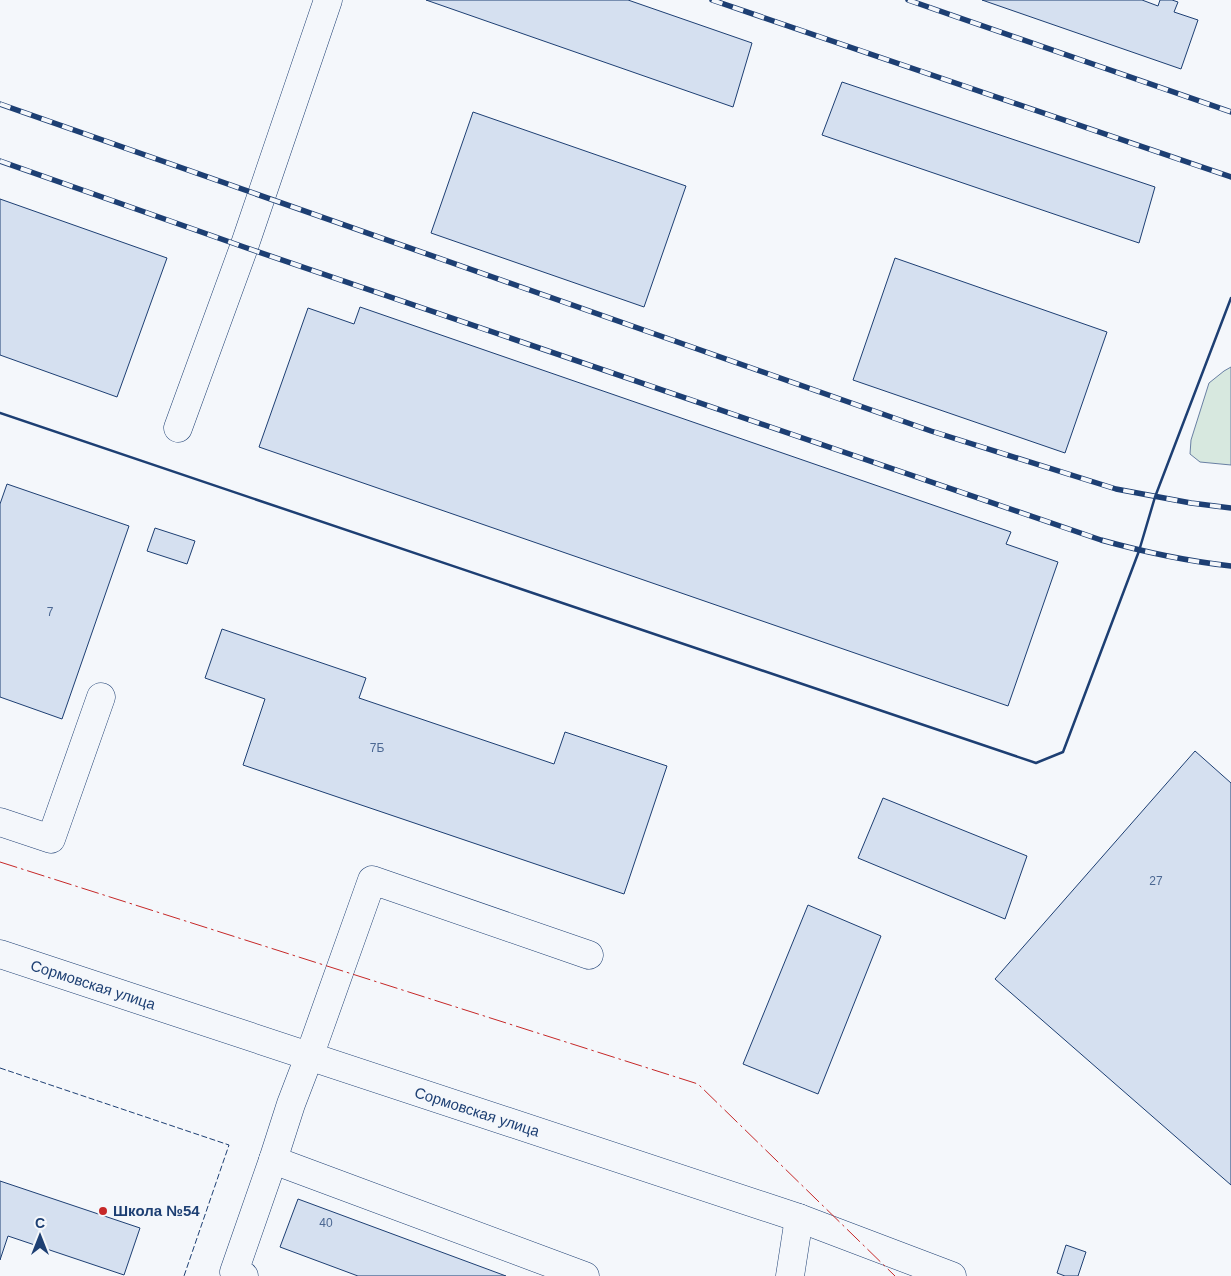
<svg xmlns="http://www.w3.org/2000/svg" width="1231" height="1276" viewBox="0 0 1231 1276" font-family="Arial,sans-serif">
  <rect width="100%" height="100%" fill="#f4f7fb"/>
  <polygon fill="#d7e8df" stroke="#687fa3" points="1231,367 1231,465 1200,462 1190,454 1191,440 1209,383 1224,371"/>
  <g fill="#d5e0f0" stroke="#1d3f73">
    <polygon points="426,0 628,0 752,43 733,107"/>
    <polygon points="982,0 1142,0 1158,6 1160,0 1172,0 1178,2 1174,12 1198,20 1181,69"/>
    <polygon points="842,82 1155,187 1139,243 822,135"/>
    <polygon points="473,112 686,186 644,307 431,233"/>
    <polygon points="0,199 167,258 117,397 0,355"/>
    <polygon points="895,258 1107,332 1065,453 853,380"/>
    <polygon points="360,307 1011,532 1006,544 1058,562 1008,706 259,447 308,308 354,324"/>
    <polygon points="7,484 129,526 62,719 0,697 0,504"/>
    <polygon points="155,528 195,541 187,564 147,551"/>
    <polygon points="222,629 366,678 359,698 554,764 565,732 667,766 624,894 243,765 265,699 205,678"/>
    <polygon points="1195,751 1231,783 1231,1185 995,979"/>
    <polygon points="883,798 1027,856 1005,919 858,858"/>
    <polygon points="808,905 881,936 818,1094 743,1064"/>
    <polygon points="0,1181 140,1228 124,1275 8,1236 0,1260"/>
    <polygon points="298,1199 506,1276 358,1276 280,1247"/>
    <polygon points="1066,1245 1086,1252 1078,1276 1065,1276 1057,1273"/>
  </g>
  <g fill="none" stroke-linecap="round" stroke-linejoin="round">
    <defs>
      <g id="minor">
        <polyline points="178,428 244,247 328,0"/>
        <polyline points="0,822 51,839 101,697"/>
        <polyline points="0,954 799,1218 952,1276"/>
        <polyline points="273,1160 585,1276"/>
        <polyline points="244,1276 234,1272 273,1160 291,1104 309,1057 372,880 589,955"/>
        <polyline points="790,1276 799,1218"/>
      </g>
    </defs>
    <use href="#minor" stroke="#1d3f73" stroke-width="29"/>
    <use href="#minor" stroke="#f4f7fb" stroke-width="28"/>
    <defs>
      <g id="rail">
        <polyline points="712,0 1231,177"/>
        <polyline points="908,0 1231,112"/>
        <polyline points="0,104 931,431 1116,489 1191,503 1231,508"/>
        <path d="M0 161 244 247 1101 540C1144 552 1186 561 1231 566"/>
      </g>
    </defs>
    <use href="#rail" stroke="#1d3f73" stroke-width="5.5"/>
    <use href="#rail" stroke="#f4f7fb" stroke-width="4" stroke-dasharray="11" stroke-linecap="butt"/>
    <polyline stroke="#1d3f73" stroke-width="1" stroke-dasharray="6 2.5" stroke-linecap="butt" points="0,1068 229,1145 184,1276"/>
    <polyline stroke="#1d3f73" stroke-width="2.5" points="0,413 1036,763 1063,752 1139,551 1155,497 1231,298"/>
    <polyline stroke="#c62828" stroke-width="1" stroke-dasharray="18 4 2.5 4" stroke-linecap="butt" points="0,862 698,1084 895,1276"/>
  </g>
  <circle fill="#c62828" stroke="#f4f7fb" stroke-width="2" cx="103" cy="1211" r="5"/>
  <g text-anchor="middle" stroke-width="4" stroke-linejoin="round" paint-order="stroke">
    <g font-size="12" fill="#4b6792">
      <text x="50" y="616">7</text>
      <text x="377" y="752">7Б</text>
      <text x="1156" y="885">27</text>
      <text x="326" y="1227">40</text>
    </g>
    <g font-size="15" fill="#1d3f73" stroke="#f4f7fb">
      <text transform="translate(93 985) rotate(18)" y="5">Сормовская улица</text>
      <text transform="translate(477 1112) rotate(18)" y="5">Сормовская улица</text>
    </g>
    <g font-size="15" font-weight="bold" fill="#1d3f73" stroke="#f4f7fb" text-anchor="start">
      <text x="113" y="1216">Школа №54</text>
    </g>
  </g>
  <g transform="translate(40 1236)" stroke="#f4f7fb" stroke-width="4" paint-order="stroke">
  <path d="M0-4L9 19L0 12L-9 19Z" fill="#1d3f73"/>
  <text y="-8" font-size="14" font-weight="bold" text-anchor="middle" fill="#1d3f73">С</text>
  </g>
</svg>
